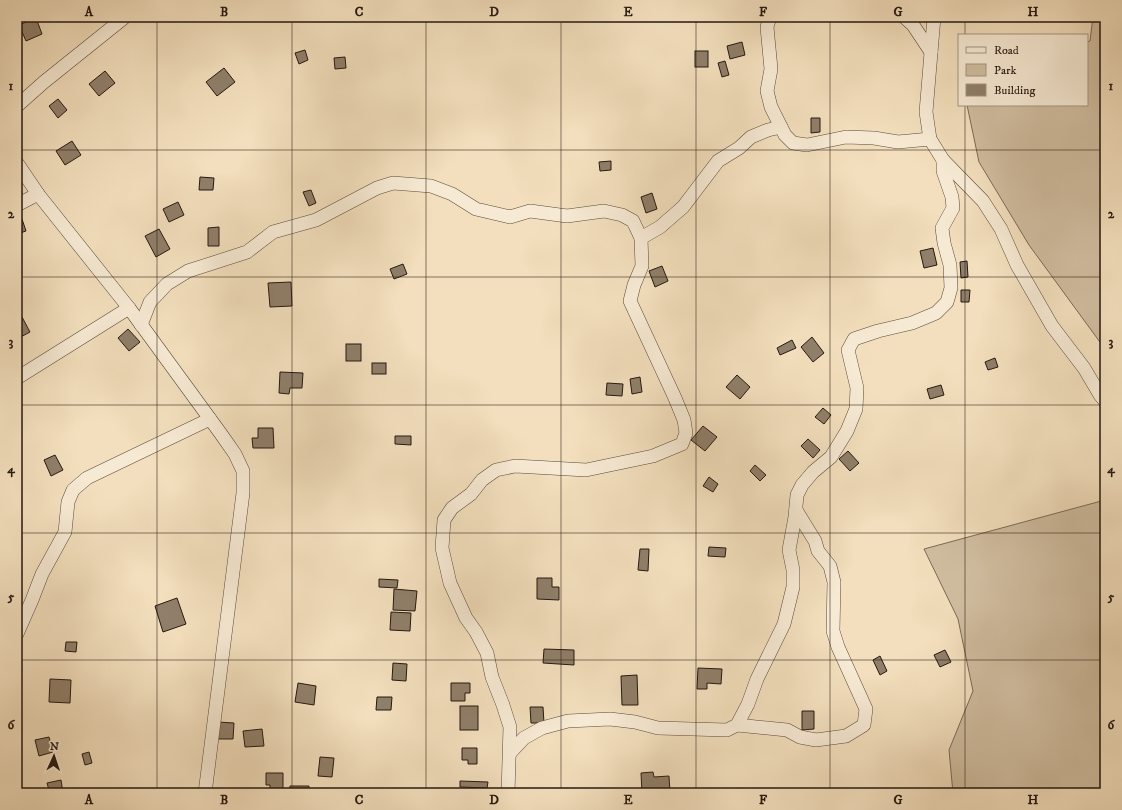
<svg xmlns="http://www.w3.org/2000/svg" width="1122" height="810" viewBox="0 0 1122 810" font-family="'IM FELL DW Pica',serif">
  <rect width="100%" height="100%" fill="#f3dfbd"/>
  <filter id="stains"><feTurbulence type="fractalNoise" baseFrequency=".005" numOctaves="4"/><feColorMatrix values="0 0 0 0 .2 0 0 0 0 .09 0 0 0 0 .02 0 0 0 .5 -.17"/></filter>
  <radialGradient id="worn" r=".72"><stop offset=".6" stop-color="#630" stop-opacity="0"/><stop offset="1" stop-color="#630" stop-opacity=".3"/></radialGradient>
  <g fill="#d0bda0" stroke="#7a6a58">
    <polygon points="1093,17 1105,17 1105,349 1029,245 979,162 967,105 1087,105 1087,42 1090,41"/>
    <polygon points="1105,500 1105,793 953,793 949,750 973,691 958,619 924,549"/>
  </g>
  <g fill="#907f6a" stroke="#251810">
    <polygon points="36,18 42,34 26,41 19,25"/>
    <polygon points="742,42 745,55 730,59 727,46"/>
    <polygon points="305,50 308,60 299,64 295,53"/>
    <rect x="695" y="51" width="13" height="16"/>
    <polygon points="345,57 346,68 335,69 334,58"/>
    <polygon points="725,61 729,75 722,77 718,63"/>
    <polygon points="224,68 235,82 217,96 206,82"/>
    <polygon points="105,71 115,83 99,96 89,84"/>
    <polygon points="58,99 67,110 58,118 49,106"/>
    <polygon points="811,118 820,118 820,132 811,133"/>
    <polygon points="72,141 81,155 65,165 56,151"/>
    <polygon points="611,161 611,170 600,171 599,162"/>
    <polygon points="200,177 214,178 213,190 199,190"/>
    <polygon points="311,190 316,203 309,206 303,192"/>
    <polygon points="652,193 657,209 646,213 641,197"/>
    <polygon points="178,202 184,215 169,222 163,209"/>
    <polygon points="22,219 26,231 17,234 17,221"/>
    <polygon points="219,227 219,246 208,246 208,228"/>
    <polygon points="159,229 170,249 156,257 145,236"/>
    <polygon points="933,248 937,265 924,268 920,251"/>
    <polygon points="967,261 968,277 961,278 960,262"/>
    <polygon points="403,264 407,274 394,279 390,269"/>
    <polygon points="662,266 668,281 655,287 649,271"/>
    <polygon points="291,282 292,306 270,307 268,283"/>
    <polygon points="961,290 970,290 969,302 961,302"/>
    <polygon points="22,317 30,332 17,339 17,319"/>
    <polygon points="128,329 140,342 129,351 118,338"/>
    <polygon points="812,337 824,353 813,362 801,347"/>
    <polygon points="792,340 796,348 780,355 777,348"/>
    <rect x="346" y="344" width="15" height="17"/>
    <polygon points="995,358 998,367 988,370 985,362"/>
    <rect x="372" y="363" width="14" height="11"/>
    <polygon points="280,372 303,373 302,388 290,388 289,394 279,393"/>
    <polygon points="737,375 750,387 740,399 726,387"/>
    <polygon points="640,377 642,392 632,394 630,379"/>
    <polygon points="607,383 623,384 622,396 606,395"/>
    <polygon points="941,385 944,395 930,399 927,389"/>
    <polygon points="823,408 831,415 824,424 815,417"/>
    <polygon points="703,426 717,437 705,451 691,440"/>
    <polygon points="258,428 273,428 274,448 253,448 252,438 258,438"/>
    <polygon points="395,436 411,436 411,445 395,444"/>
    <polygon points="808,439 820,450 813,458 801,446"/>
    <polygon points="848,451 859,463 850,471 839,459"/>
    <polygon points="55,455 63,470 51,476 44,460"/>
    <polygon points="755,465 766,475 760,481 750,471"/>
    <polygon points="709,477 718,484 713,492 703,486"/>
    <polygon points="709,547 726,548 725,557 708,556"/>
    <polygon points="640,549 649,549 648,571 638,570"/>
    <polygon points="537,578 552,578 552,587 559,587 559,600 537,599"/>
    <polygon points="379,579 398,580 397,588 379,587"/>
    <polygon points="394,589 417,591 415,611 393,610"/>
    <polygon points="177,598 186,624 163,632 155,606"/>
    <polygon points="391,612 411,613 410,631 390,630"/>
    <polygon points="66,642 77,642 76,652 65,651"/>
    <polygon points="544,649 574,650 574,665 543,663"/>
    <polygon points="945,650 951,662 940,667 934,655"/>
    <polygon points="880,656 887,671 880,675 873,660"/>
    <polygon points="393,663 407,664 406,681 392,680"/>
    <polygon points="698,668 722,669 721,684 707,683 707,689 697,689"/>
    <polygon points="637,675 638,705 622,705 621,676"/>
    <polygon points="50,679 71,680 70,703 49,702"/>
    <polygon points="298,683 316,686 314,705 295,702"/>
    <polygon points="451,683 470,683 470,693 465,693 465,701 451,701"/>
    <polygon points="377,697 392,697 391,710 376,710"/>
    <rect x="460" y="706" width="18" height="24"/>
    <polygon points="530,707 543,707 544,723 531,723"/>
    <polygon points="802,711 814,711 814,729 802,730"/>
    <polygon points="218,722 234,723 233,739 217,739"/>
    <polygon points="262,729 264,746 245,747 243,731"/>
    <polygon points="49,737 53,752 39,756 35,740"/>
    <polygon points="462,748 477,748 477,764 468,764 468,760 462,760"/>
    <polygon points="89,752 92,763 85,765 82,754"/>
    <polygon points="320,757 334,758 332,777 318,776"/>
    <polygon points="653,772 654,777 669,776 670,793 642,793 641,773"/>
    <polygon points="266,773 283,773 283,792 270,792 270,785 266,785"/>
    <polygon points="61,780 63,793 43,793 42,791 49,790 47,783"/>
    <polygon points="460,781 488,782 487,788 460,787"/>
    <polygon points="290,786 309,786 309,793 289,793"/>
  </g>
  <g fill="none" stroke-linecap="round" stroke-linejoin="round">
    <defs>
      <g id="street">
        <polyline points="770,17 767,27 771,69 767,91 771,107 785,135 793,143 807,145 846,137 874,138 898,142 930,139"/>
        <polyline points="904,17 913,25 931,52"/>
        <polyline points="934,17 926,112 930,139 943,160 983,201 1001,229 1017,265 1052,326 1084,368 1100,395 1105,401"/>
        <polyline points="17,106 44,82 125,17"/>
        <polyline points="17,163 38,194 129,308 221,434 235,454 243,471 243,493 205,793"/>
        <polyline points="17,205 38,194"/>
        <polyline points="641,238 660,227 683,207 718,161 739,148 751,137 768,130 781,127"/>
        <polyline points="141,325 150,302 167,284 188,271 247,252 273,232 316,220 377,188 393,183 431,186 452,194 476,209 510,217 530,211 567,216 604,211 622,215 633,221 641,238 642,266 634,285 630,301 675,398 684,420 686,433 682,444 653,456 586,470 515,466 496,470 482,480 471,494 452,508 444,520 442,548 450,583 466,618 476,632 487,653 492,677 503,705 510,727 508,793"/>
        <polyline points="17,378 129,308"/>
        <polyline points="17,634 32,600 42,574 65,532 68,502 73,490 87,478 210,419"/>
        <polyline points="737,725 787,730 800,737 816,740 846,736 864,725 866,709 838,647 833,631 834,582 830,566 818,551 815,541 796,510"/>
        <polyline points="510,753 524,738 542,728 568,721 610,719 635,722 658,728 727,730 737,725 748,704 757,679 784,624 793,587 793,570 789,550 795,517 797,495 802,485 813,472 831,457 847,431 856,409 857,388 848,350 854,339 878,331 912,323 936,313 947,302 951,288 950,265 944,243 942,228 953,208 952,197 943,171 943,160"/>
      </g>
    </defs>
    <use href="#street" stroke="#584a3b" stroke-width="14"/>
    <use href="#street" stroke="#f7ead4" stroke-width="13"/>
  </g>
  <path fill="none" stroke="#251810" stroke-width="1" stroke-opacity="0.55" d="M157 17V793M292 17V793M426 17V793M561 17V793M696 17V793M830 17V793M965 17V35M965 105V793M17 150H1105M17 277H1105M17 405H1105M17 533H1105M17 660H1105"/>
  <rect width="1122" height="810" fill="none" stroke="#f3dfbd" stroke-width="44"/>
  <rect x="958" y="34" width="130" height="72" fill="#f7ead4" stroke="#a39686"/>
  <rect x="966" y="47" width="20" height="6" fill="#f7ead4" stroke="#a39686"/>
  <text x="994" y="54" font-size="12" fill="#251810">Road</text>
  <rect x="966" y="64" width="20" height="12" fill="#d0bda0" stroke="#a39686"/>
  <text x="994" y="74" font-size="12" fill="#251810">Park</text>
  <rect x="966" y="84" width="20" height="12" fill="#907f6a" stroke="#a39686"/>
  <text x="994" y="94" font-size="12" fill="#251810">Building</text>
  <g transform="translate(54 756) rotate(3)" stroke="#f7ead4" stroke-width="3" paint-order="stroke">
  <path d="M0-3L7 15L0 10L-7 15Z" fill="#251810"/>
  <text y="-6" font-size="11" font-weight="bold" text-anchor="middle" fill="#251810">N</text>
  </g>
  <rect x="22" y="22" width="1078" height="766" fill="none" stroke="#251810" stroke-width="1.5"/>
  <g font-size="13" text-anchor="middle" font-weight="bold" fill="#251810">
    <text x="89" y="16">A</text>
    <text x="224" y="16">B</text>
    <text x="359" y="16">C</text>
    <text x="494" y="16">D</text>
    <text x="628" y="16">E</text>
    <text x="763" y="16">F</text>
    <text x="898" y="16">G</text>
    <text x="1033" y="16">H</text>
    <text x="11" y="90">1</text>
    <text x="1111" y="90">1</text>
    <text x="11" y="218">2</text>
    <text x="1111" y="218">2</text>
    <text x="11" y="346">3</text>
    <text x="1111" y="346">3</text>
    <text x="11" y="473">4</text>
    <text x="1111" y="473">4</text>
    <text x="11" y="601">5</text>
    <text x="1111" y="601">5</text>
    <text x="11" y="729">6</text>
    <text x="1111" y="729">6</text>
    <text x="89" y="804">A</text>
    <text x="224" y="804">B</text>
    <text x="359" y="804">C</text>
    <text x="494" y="804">D</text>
    <text x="628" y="804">E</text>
    <text x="763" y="804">F</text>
    <text x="898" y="804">G</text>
    <text x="1033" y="804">H</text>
  </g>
  <rect width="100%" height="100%" filter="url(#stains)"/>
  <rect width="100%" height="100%" fill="url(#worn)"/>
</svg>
